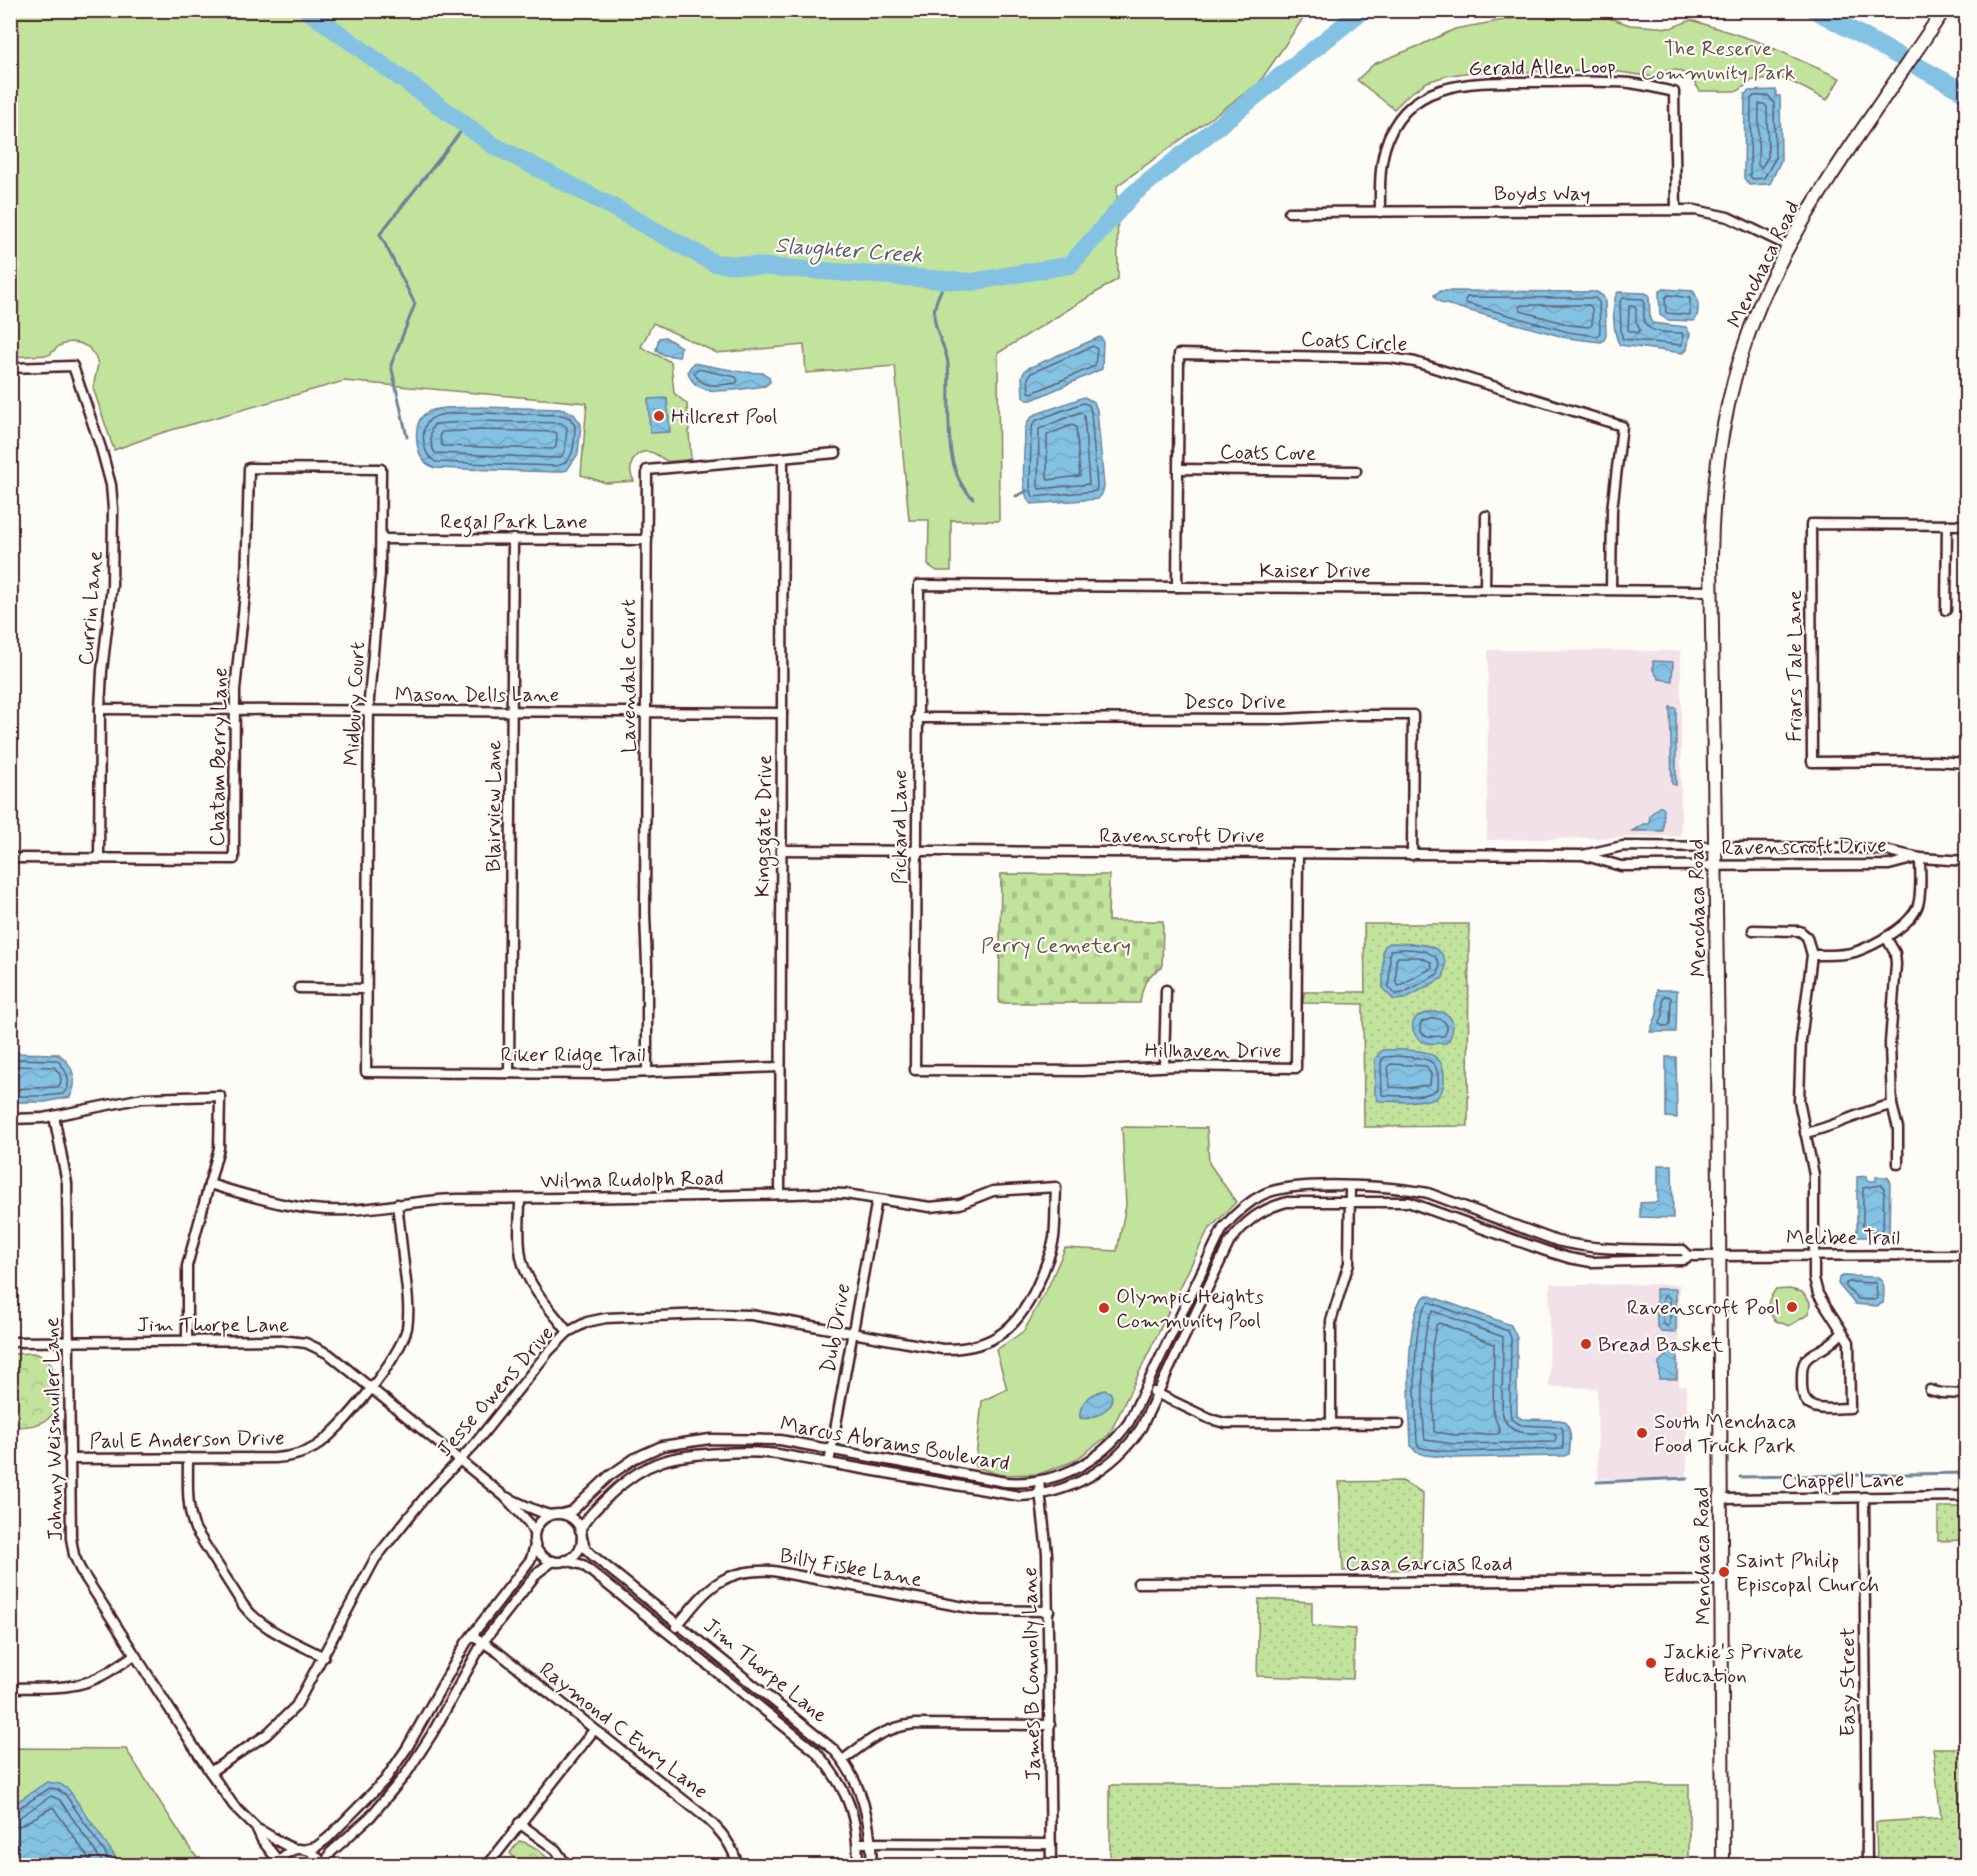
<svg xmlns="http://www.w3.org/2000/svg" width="1977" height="1876" viewBox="0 0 1977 1876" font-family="Mynerve,sans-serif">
  <defs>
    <pattern id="grass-dots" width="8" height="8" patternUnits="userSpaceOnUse" patternTransform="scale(1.5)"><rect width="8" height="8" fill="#c2e39c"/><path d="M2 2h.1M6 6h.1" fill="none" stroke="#a8c287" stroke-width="1.8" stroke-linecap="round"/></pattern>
    <pattern id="forest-crowns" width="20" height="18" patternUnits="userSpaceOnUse" patternTransform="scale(1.5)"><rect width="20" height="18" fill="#c2e39c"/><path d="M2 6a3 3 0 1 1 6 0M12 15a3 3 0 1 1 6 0" fill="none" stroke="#a8c287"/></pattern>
    <pattern id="cemetery-stones" width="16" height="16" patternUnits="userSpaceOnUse" patternTransform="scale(1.5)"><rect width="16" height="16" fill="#c2e39c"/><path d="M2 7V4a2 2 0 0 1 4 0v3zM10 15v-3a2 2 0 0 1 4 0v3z" fill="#a8c287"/></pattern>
    <pattern id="water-waves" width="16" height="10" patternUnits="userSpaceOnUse" patternTransform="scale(1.5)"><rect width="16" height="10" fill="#83c2e3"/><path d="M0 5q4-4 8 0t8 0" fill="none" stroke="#73a6c3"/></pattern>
  </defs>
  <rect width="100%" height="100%" fill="#fdfcf7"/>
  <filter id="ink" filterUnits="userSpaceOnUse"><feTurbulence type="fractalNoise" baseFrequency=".0167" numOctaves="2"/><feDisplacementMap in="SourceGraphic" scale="12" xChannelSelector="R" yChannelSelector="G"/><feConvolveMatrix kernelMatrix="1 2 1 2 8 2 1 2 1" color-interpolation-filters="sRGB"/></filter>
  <g filter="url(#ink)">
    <g fill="#f2e2e8">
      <polygon points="1488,650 1681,651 1681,836 1487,840"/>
      <polygon points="1550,1283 1560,1285 1679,1284 1679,1386 1687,1386 1687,1479 1598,1479 1597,1388 1549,1387"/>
    </g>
    <g fill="url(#grass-dots)" stroke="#868164" stroke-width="1.5">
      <polygon points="1364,924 1469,924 1468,1126 1364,1127 1363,1004 1303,1003 1304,992 1365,992"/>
      <polygon points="1402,1481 1423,1493 1421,1569 1343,1571 1339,1482"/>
      <polygon points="1938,1507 1966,1507 1966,1540 1938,1541"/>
      <polygon points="1259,1599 1312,1602 1312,1626 1355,1629 1353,1679 1257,1676"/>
      <polygon points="1933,1748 1966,1748 1966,1865 1877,1865 1876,1822 1941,1818"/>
      <rect x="1110" y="1785" width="579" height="80"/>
    </g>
    <g fill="url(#forest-crowns)" stroke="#868164" stroke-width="1.5">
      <path d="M33 1353C37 1354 43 1355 46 1358 57 1368 61 1406 51 1416 41 1427 23 1427 11 1427V1354Z"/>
      <path d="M519 1841C533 1843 545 1855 554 1865H520L510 1853Z"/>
    </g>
    <path fill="url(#cemetery-stones)" stroke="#868164" stroke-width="1.5" d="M1001 874 1109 875 1108 921H1163L1162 968C1146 974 1142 987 1140 1003H999Z"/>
    <g fill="#c2e39c" stroke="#868164" stroke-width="1.5">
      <path d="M10 11H1308L1259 83 1117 186 1118 279 998 353 999 521 951 520V571H937L928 565 929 520H909L895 366 806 373 804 345 717 353 653 323 641 347 671 362 674 393 687 404 691 459C684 460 673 462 667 461 661 459 657 453 650 452 633 449 626 469 634 481L606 483 581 475 587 403 344 381 161 433 114 450 93 388 98 364 95 356 88 347 79 343 69 342 59 346 49 355 11 357Z"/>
      <polygon points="1537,14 1603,16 1630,25 1671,28 1691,20 1757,41 1840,78 1827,100 1786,79 1753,80 1738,91 1700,91 1690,76 1677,70 1669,70 1653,77 1613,71 1471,72 1446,76 1427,82 1408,95 1394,109 1357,80 1374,64 1421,45 1455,29"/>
      <polygon points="1122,1127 1207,1128 1209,1163 1236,1202 1207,1232 1109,1435 1074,1461 1039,1474 1001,1475 975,1467 982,1401 1007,1389 996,1350 1024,1331 1049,1285 1065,1248 1117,1251 1126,1205"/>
      <polygon points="1789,1289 1802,1292 1810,1302 1809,1314 1789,1326 1776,1321 1767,1310 1769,1300 1775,1290"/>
      <polygon points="11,1748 126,1749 189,1847 203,1865 11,1866"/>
    </g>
    <g fill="url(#water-waves)" stroke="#6c8199" stroke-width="1.5">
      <polygon points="1776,90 1776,96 1780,96 1781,160 1770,184 1749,185 1744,178 1745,94 1749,91"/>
      <path d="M1664 289 1693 291C1699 298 1700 314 1694 321L1668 320 1660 315 1659 292Z"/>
      <polygon points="1440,291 1597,292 1603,296 1605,300 1606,335 1604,340 1601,342 1567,338 1442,303 1436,299 1434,295"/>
      <path d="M1618 292 1645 293 1649 295 1650 319 1652 323 1686 327 1690 334 1687 350 1683 353 1620 345C1613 336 1611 300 1618 292Z"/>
      <polygon points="665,337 681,347 679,357 664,355 656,350 659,338"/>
      <polygon points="1100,337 1103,340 1102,369 1032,400 1027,400 1023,397 1022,376 1026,369"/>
      <path d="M693 363 742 372 763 373 769 377 770 382 765 386C743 388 694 402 688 371Z"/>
      <path d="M1084 397 1094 402 1097 410 1104 487 1102 494 1098 499 1031 504C1019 494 1025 446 1025 430L1028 421 1034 415Z"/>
      <polygon points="667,398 670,432 650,433 648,399"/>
      <path d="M480 407 563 409 573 413 581 424 578 454 567 470 557 472 434 468C433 467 427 464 426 463 414 452 412 420 428 412 439 406 467 408 480 407Z"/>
      <polygon points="1653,661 1673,662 1672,681 1659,679 1653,670"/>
      <polygon points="1670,707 1676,708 1676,785 1672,784"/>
      <polygon points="1660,806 1664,809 1663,831 1632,831 1643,824 1649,824 1650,815"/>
      <path d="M1390 943C1416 944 1455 940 1443 978L1404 999 1394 1000 1383 989V950L1385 946Z"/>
      <polygon points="1657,990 1677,990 1676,1032 1650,1032 1657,1014"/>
      <path d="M1432 1012C1436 1012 1440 1011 1443 1013 1457 1017 1454 1035 1446 1043 1439 1043 1432 1044 1426 1043 1415 1041 1407 1024 1418 1016 1422 1014 1428 1013 1432 1012Z"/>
      <path d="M1382 1050C1404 1050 1445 1045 1444 1077 1444 1087 1443 1092 1436 1099L1406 1102 1379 1101 1375 1094V1059Z"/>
      <path d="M11 1053 59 1054C73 1065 79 1082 70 1097L45 1102H11Z"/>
      <polygon points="1666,1057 1676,1057 1677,1118 1666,1117"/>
      <polygon points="1658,1165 1672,1165 1673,1218 1640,1217 1640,1203 1658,1202"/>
      <polygon points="1867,1176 1868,1181 1876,1181 1876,1177 1887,1177 1890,1180 1889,1235 1887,1237 1857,1237 1857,1177"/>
      <path d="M1843 1276 1878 1277C1886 1282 1884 1294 1883 1303L1877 1306 1855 1304 1838 1284 1839 1278Z"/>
      <polygon points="1656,1289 1676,1289 1676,1333 1661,1332 1657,1325"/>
      <path d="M1427 1295 1511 1325 1517 1338V1416L1522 1419 1560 1420C1573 1424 1571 1443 1569 1454L1564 1456 1454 1458 1425 1455 1416 1452 1411 1446C1410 1418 1402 1309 1427 1295Z"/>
      <polygon points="1671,1351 1677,1352 1677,1379 1659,1379 1659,1362"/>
      <path d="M1104 1390 1110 1392 1112 1396 1111 1405C1103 1412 1092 1421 1080 1418 1078 1403 1091 1394 1104 1390Z"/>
      <polygon points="47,1782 60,1784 69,1790 121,1865 11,1865 11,1806"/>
    </g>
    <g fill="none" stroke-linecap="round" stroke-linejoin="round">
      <g stroke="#616075" stroke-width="1.5">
        <polygon points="1754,96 1769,96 1774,103 1775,159 1764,178 1753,179 1750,176 1751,99"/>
        <polygon points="1759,104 1764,104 1767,107 1768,157 1761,168 1758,165"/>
        <polygon points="1668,295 1690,298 1690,315 1666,313 1665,298"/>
        <polygon points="1467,297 1595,298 1599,302 1600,333 1597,336 1568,332 1466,303 1465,300"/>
        <path d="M1623 298 1643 299C1645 306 1643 312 1644 319 1646 335 1670 332 1682 333L1683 336 1682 345 1623 339 1621 332 1620 301Z"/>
        <polygon points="1522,305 1589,305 1592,308 1592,325 1589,327 1570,325 1521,311 1519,307"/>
        <polygon points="1629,306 1634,306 1636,308 1636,321 1640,330 1637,333 1628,330"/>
        <polygon points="1093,346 1097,349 1095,366 1032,393 1029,392 1028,378 1031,373"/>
        <path d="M698 369 736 377 738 381 736 383C720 385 701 390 694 372Z"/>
        <polygon points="1083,403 1089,405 1091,412 1097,486 1096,491 1033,497 1030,487 1031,431 1033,424 1037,420"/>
        <polygon points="1080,412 1084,415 1089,484 1039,489 1038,486 1039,429"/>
        <path d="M480 413 562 415 570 418 575 426C574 441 576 462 557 466L436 462C428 458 425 452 424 443 418 407 455 414 480 413Z"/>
        <path d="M480 421 561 423 567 427 565 450 561 457 556 458 435 453C430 445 429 433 434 424Z"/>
        <polygon points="1072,425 1076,427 1080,476 1048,480 1047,477 1047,435"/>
        <polygon points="481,430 555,432 557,434 556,447 553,449 443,446 441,444 440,434 442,432"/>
        <path d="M1390 950C1407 948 1447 947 1438 974L1403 993 1395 994 1389 987Z"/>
        <polygon points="1398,957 1419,957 1431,962 1432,968 1398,986 1396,983 1396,960"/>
        <polygon points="1665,996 1669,996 1671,998 1670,1024 1667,1026 1662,1026 1660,1023 1663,1015 1663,998"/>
        <path d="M1433 1018C1445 1019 1451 1025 1444 1036 1432 1037 1416 1039 1421 1022Z"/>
        <path d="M1384 1057C1392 1056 1400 1056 1408 1057 1432 1058 1440 1062 1438 1088 1429 1099 1395 1096 1382 1095L1381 1062Z"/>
        <path d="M10 1059 57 1060C66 1069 74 1084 63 1094L44 1096H10"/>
        <polygon points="1391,1064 1426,1066 1431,1074 1430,1085 1406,1088 1390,1087 1388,1066"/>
        <path d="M10 1066 54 1067C59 1072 64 1080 58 1087L10 1089"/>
        <polygon points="1882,1185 1884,1188 1883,1229 1880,1231 1865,1231 1863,1228 1863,1188"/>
        <polygon points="1849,1282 1876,1283 1877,1298 1874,1300 1858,1299 1846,1287 1846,1283"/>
        <polygon points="1666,1295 1670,1298 1670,1324 1667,1326 1663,1323 1663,1298"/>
        <path d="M1429 1302 1508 1331 1511 1338 1510 1410 1511 1419 1521 1425 1561 1427 1563 1430V1449L1454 1452 1426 1449 1419 1447 1417 1443C1416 1416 1409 1318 1429 1302Z"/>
        <path d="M1433 1311 1503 1337 1502 1411C1507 1440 1532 1432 1554 1433L1556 1436 1555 1442 1454 1444 1425 1440C1422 1421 1420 1322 1433 1311Z"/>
        <polygon points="1439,1323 1494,1344 1493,1412 1500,1431 1498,1434 1455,1435 1434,1432 1432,1347 1436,1325"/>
        <polyline points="10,1811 16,1810 50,1788 57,1789 65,1794 114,1866"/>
        <polyline points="10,1819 20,1817 51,1796 60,1800 105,1866"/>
        <polyline points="10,1828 22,1825 53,1807 94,1866"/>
      </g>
      <g stroke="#6c8199" stroke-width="3">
        <path d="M946 280C941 291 934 302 934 315 935 334 947 349 948 364 952 403 939 469 973 498"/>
        <polyline points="407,437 391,365 415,304 380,234 466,125"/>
        <polyline points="1016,496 1027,491"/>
        <polyline points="1740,1477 1966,1473"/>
        <polyline points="1597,1482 1688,1478"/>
      </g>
      <g stroke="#83c2e3" stroke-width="18">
        <polyline points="307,10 493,145 605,203 714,263 971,282 1070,265 1132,195 1363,10"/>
        <polyline points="1815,10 1966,93"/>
      </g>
      <defs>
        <g id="minor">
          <polyline points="1289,212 1695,210 1728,217 1788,246"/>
          <path d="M1380 212C1380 191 1379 169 1385 148 1405 78 1475 82 1534 82 1565 82 1598 80 1630 83 1645 85 1660 89 1674 92L1676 210"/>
          <polyline points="10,368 73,366 101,448 111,485 113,509 112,585 102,671 100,709 99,858"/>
          <polyline points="1179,469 1356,471"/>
          <polyline points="1966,525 1811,524 1812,762 1935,761 1966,763"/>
          <polyline points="381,539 647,540"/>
          <polyline points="1177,587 1179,354 1391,358 1415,362 1622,426 1612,510 1611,589"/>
          <polyline points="1485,589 1486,516"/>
          <polyline points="1946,610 1947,525"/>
          <polyline points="100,709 782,713"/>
          <polyline points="917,718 1283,719 1356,715 1413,715 1412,855"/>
          <polyline points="781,850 1583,855 1623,846 1860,848 1889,851 1920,858 1966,861"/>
          <polyline points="1298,854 1296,1068 1178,1066 1082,1071 915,1070 919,585 1711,591"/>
          <polyline points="1586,856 1621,866 1889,865 1916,858"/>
          <polyline points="10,858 234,859 235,690 246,585 249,468 381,469 380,574 369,699 366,1072 603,1074 779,1067"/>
          <path d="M1753 930 1800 931 1807 937 1812 955 1801 1041 1799 1101 1814 1175V1278L1818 1294 1849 1342 1850 1408C1826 1408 1801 1416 1802 1383 1802 1376 1801 1367 1805 1361 1810 1353 1821 1351 1828 1345 1833 1342 1838 1337 1842 1333"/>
          <polyline points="1886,937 1895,953 1896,964 1890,1043 1892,1105 1898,1128 1898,1164"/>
          <path d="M1812 955C1827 955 1841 956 1855 952 1875 945 1911 926 1918 905 1922 891 1920 873 1920 858"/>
          <polyline points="299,988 366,989"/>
          <polyline points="1164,1066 1166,990"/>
          <polyline points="647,1072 647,965 645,914 647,470 836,453"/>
          <polyline points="509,1073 513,539"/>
          <polyline points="54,1116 67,1183 71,1538 74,1555 80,1569 210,1772 234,1806 257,1829 262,1840 276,1858 277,1866"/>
          <polyline points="10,1119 43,1118 143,1098 220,1096 219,1148 187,1266 187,1341"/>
          <path d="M1805 1133C1835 1127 1861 1111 1892 1105"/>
          <path d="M209 1184C254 1197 301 1213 348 1210 384 1208 420 1200 456 1199 579 1198 702 1197 825 1193L845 1194 930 1207 960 1204 993 1191 1056 1187C1055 1204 1056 1221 1054 1238 1052 1251 1046 1264 1041 1277 1021 1325 996 1350 942 1349L751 1315 706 1314 606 1318 587 1322 568 1332 549 1351 474 1445 429 1492 375 1559 296 1706 266 1735 210 1772"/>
          <polyline points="780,1194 783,458"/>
          <path d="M520 1199C520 1219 517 1241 522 1261 529 1288 552 1311 568 1332"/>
          <polyline points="10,1342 280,1340 306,1343 329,1354 505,1497 529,1523 534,1533"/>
          <polyline points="1930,1390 1941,1393 1966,1394"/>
          <polyline points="1154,1392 1210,1419 1225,1423 1399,1424"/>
          <polyline points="1331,1424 1331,1321 1349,1263 1350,1187"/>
          <path d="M188 1458C188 1482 186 1506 195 1529L243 1605C263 1631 296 1642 324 1657"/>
          <path d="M69 1459 275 1458C289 1457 302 1455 315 1447 340 1432 401 1356 407 1328 410 1309 407 1291 405 1273 402 1250 400 1227 397 1204"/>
          <polyline points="829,1463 877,1199"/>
          <polyline points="1039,1482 1047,1553 1051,1866"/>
          <path d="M506 1497C521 1503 534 1511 550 1515"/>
          <polyline points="1864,1497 1867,1866"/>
          <polyline points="1720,1499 1966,1496"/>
          <path d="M562 1514 572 1511 609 1476 635 1458 662 1446 710 1439 780 1440 1005 1482C1055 1486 1100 1463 1129 1422L1223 1228C1234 1215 1246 1203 1262 1195 1293 1179 1392 1186 1428 1193L1557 1241C1598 1251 1641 1249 1683 1250L1689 1256"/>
          <circle cx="558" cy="1538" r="24"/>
          <path d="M580 1530C588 1515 598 1507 610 1495 646 1460 673 1455 722 1453 741 1452 759 1452 777 1454L1019 1496C1068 1495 1114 1469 1141 1428L1229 1243C1245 1221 1261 1209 1287 1202H1408L1546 1251 1569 1258 1591 1262 1683 1260 1689 1256 1966 1255"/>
          <path d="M582 1538 586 1549 592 1555 833 1749C863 1782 871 1822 872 1866"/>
          <path d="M565 1560 583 1565 815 1751C848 1788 858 1816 858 1866"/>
          <polyline points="1138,1583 1721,1580"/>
          <path d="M676 1627C706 1590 721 1568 773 1571L980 1610 1049 1611"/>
          <path d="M472 1635 499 1653 705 1817C721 1831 732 1844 738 1866"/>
          <path d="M10 1688C40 1687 72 1691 99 1677 112 1671 123 1662 135 1655"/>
          <path d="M843 1760C866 1742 885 1727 915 1724L1050 1725"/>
          <polyline points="519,1823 556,1850 567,1866"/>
          <path d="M257 1829C271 1834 281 1846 296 1849"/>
          <polyline points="858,1843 1051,1844"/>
          <polyline points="307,1849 316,1847 328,1838 385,1780 407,1748 466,1643 531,1559 535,1545"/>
          <path d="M277 1866C287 1843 314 1844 323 1866"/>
          <polyline points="325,1866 330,1853 370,1817 406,1774 432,1734 483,1642 537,1573 553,1561"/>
          <polyline points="487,1866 594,1730"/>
        </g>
        <path id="secondary" d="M1723 1866 1718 1049 1711 558C1712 471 1726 385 1760 304 1784 248 1817 197 1851 146 1882 101 1913 56 1944 10"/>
      </defs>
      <use href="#minor" stroke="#4a1f2b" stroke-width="13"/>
      <use href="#secondary" stroke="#4a1f2b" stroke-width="16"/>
      <use href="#minor" stroke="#fdfcf7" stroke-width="8"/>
      <use href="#secondary" stroke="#fdfcf7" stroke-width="12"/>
    </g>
  </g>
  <g fill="#c8321e" stroke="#fdfcf7" stroke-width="2">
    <circle cx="659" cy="416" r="6"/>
    <circle cx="1792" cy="1307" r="6"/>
    <circle cx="1104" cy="1308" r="6"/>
    <circle cx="1586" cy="1344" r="6"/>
    <circle cx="1642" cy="1433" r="6"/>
    <circle cx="1724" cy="1572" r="6"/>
    <circle cx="1651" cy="1663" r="6"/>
  </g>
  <g text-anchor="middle" stroke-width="4.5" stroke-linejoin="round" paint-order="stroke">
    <g font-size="21" fill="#685047" stroke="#fdfcf7">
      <text x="1718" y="55">The Reserve<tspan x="1718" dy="24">Community Park</tspan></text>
      <text x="1056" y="952">Perry Cemetery</text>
    </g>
    <g font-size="21" fill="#4a1f2b" stroke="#fdfcf7">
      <text transform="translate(1542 67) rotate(-1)" y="7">Gerald Allen Loop</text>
      <text x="1542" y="200">Boyds Way</text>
      <text transform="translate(1763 264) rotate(-64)" y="7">Menchaca Road</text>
      <text transform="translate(1354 341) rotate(3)" y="7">Coats Circle</text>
      <text transform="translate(1268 452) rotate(1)" y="7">Coats Cove</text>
      <text x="514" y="528">Regal Park Lane</text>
      <text x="1315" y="577">Kaiser Drive</text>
      <text transform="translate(90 608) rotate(-85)" y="7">Currin Lane</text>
      <text transform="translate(1794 666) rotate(-90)" y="7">Friars Tale Lane</text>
      <text transform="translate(628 676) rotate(-90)" y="7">Lavendale Court</text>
      <text x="477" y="701">Mason Dells Lane</text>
      <text x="1235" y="708">Desco Drive</text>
      <text transform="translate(354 704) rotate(-87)" y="7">Midbury Court</text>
      <text transform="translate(218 757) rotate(-89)" y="7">Chatam Berry Lane</text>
      <text transform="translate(493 806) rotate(-90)" y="7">Blairview Lane</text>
      <text transform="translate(763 826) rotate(-89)" y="7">Kingsgate Drive</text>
      <text transform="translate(899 827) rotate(-90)" y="7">Pickard Lane</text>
      <text x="1182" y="842">Ravenscroft Drive</text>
      <text transform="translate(1804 846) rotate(-1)" y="7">Ravenscroft Drive</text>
      <text transform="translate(1697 908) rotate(-91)" y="7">Menchaca Road</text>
      <text x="1213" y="1057">Hillhaven Drive</text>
      <text x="573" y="1061">Riker Ridge Trail</text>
      <text transform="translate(632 1179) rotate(-1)" y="7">Wilma Rudolph Road</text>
      <text x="1843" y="1244">Melibee Trail</text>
      <text x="213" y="1331">Jim Thorpe Lane</text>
      <text transform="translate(835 1328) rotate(-80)" y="7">Dub Drive</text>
      <text transform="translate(495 1391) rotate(-49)" y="7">Jesse Owens Drive</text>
      <text transform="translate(53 1429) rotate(-91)" y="7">Johnny Weismuller Lane</text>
      <text transform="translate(187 1439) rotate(-1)" y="7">Paul E Anderson Drive</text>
      <text transform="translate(895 1443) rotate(10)" y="7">Marcus Abrams Boulevard</text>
      <text transform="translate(1843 1480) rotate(-1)" y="7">Chappell Lane</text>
      <text transform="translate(1702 1556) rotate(-91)" y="7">Menchaca Road</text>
      <text x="1429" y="1570">Casa Garcias Road</text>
      <text transform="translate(851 1567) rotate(10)" y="7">Billy Fiske Lane</text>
      <text transform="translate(766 1670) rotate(39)" y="7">Jim Thorpe Lane</text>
      <text transform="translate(1031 1674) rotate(-91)" y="7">James B Connolly Lane</text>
      <text transform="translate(1847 1682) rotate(-90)" y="7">Easy Street</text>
      <text transform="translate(624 1730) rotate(38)" y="7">Raymond C Ewry Lane</text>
    </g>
    <g font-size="21" fill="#4a1f2b" stroke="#fdfcf7" text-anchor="start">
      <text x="671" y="423">Hillcrest Pool</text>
      <text x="1116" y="1303">Olympic Heights<tspan x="1116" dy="24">Community Pool</tspan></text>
      <text x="1780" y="1314" text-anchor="end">Ravenscroft Pool</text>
      <text x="1598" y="1351">Bread Basket</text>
      <text x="1654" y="1428">South Menchaca<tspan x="1654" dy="24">Food Truck Park</tspan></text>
      <text x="1736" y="1567">Saint Philip<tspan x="1736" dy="24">Episcopal Church</tspan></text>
      <text x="1663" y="1658">Jackie's Private<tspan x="1663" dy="24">Education</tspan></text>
    </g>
    <g font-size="22" font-style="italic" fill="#5e586b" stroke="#fdfcf7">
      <text transform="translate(849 249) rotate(4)" y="8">Slaughter Creek</text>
    </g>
  </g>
  <rect width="1977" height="1876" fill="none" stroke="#fdfcf7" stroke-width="36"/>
  <rect x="18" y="18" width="1941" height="1840" fill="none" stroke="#4a1f2b" stroke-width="2" filter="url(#ink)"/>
</svg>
